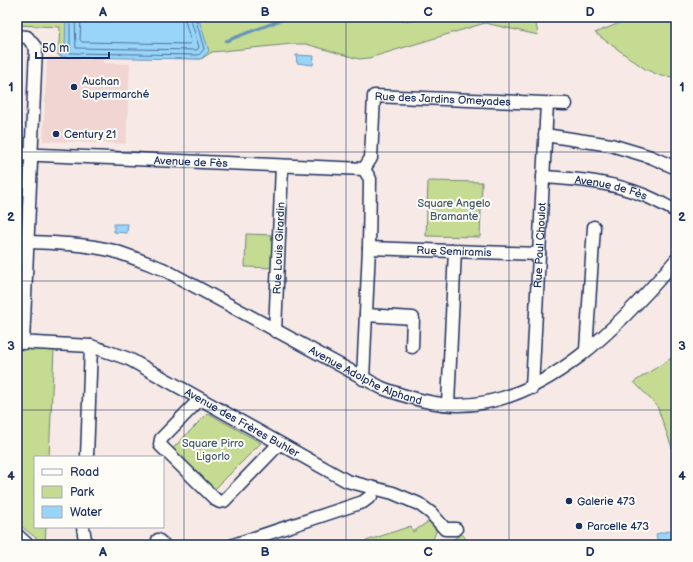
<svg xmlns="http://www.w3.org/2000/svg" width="693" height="562" viewBox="0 0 693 562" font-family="'Balsamiq Sans',sans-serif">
  <rect width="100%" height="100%" fill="#f7eae6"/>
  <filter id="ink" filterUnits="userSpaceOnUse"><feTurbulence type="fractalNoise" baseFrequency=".025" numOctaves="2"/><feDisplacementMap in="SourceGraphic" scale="8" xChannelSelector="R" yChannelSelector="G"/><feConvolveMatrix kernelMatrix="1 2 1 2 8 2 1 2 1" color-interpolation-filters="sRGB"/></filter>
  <g filter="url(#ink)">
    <polygon fill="#f0d5d2" points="47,57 103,57 103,63 130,64 126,144 43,141"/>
    <g fill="#c4db91" stroke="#708578">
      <polygon points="17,17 535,17 538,35 485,23 369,58 359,59 306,44 292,44 212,52 201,59 58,55 60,27 17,25"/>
      <polygon points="634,17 676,17 676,77 661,76 645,69 595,33"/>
      <polygon points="428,181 482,182 480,237 426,236"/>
      <polygon points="246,234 276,235 274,268 245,267"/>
      <polygon points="17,349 54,350 49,457 35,457 35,527 46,527 45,545 17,523"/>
      <polygon points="676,355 676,459 657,406 634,382"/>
      <polygon points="208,413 261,443 213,491 171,450"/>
      <polygon points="432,519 437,529 434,537 428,545 354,545 411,526 413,532"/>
      <polygon points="462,534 471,545 436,545 442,541 452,540"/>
    </g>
    <g fill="#99d5f9" stroke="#6793bb">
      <polygon points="66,17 198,17 209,51 201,59 60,57 61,50 65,50"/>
      <path d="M388 17H426C412 22 402 23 388 17Z"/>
      <polygon points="296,55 314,56 313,65 297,63"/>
      <polygon points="114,224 128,224 127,233 114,232"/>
      <polygon points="673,530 675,539 658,543 656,534"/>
    </g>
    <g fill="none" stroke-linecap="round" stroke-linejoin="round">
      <g stroke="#4d719c" stroke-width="1">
        <polyline points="70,17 70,53 199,55 204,49 195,17"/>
        <polyline points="75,17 76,48 197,50 199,47 190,17"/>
        <polyline points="81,17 80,40 82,42 189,44 191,42 184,17"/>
      </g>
      <polyline stroke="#6793bb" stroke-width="3" points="226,41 289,17"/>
      <defs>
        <g id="minor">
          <polyline points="17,36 27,37 36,48 23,343"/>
          <polyline points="545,135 611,145 651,157 676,168"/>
          <path id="s1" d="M17 154 364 169"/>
          <path id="s2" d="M364 169 371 158 374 96 566 104"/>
          <path id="s3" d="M543 177C577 179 613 182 646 196 656 200 666 206 676 211"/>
          <path id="s4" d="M28 242C56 243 86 244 114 251 130 256 147 263 163 269L382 388C406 397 432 405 458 405 546 405 623 322 676 260"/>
          <path id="s5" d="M369 248 539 254"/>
          <polyline points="366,315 413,318 412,347"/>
          <path id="s6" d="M275 331 282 166"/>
          <path id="s7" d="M17 342 91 346 129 359 347 481 393 493 419 504 431 513 445 529H456"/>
          <polyline points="586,350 594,227"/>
          <polyline points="363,379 369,248 370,179 364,169"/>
          <path id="s8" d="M532 388 547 104"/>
          <polyline points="200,399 161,439 160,445 216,500 220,502 224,501 279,444"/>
          <polyline points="448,404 455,250"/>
          <polyline points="87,457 91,346"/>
          <polyline points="83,527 85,540 90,545"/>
          <polyline points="17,535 28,545"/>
          <polyline points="158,540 164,545"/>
          <polyline points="233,545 363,502 371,496 373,489"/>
        </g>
      </defs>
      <use href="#minor" stroke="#1b2f5e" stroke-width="15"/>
      <use href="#minor" stroke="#fdfcf7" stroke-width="12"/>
    </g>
  </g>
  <path fill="none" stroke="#1b2f5e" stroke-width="1" stroke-opacity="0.55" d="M184 17V545M346 17V545M509 17V545M17 152H676M17 281H676M17 410H676"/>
  <g fill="#1b2f5e" stroke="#fdfcf7" stroke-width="1.5">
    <circle cx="74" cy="87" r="4"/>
    <circle cx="56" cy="134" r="4"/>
    <circle cx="569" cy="501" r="4"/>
    <circle cx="579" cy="526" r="4"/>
  </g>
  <g text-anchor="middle" stroke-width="4" stroke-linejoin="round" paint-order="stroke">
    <g font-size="11" fill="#1b2f5e" stroke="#fdfcf7" text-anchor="start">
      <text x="82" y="85">Auchan<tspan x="82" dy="13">Supermarché</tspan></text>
      <text x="64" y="138">Century 21</text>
      <text x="577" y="505">Galerie 473</text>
      <text x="587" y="530">Parcelle 473</text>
    </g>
    <g font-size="11" fill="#1b2f5e" stroke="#fdfcf7">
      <text dy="4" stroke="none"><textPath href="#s2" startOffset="144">Rue des Jardins Omeyades</textPath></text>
      <text dy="4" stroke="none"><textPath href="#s1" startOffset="174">Avenue de Fès</textPath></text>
      <text dy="4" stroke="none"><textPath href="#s3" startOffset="69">Avenue de Fès</textPath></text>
      <text dy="4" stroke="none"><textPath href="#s8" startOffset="143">Rue Paul Choulot</textPath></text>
      <text dy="4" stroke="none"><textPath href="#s6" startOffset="83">Rue Louis Girardin</textPath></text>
      <text dy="4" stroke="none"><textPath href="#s5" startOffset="85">Rue Semiramis</textPath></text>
      <text dy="4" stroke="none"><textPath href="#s4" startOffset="368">Avenue Adolphe Alphand</textPath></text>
      <text dy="4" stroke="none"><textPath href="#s7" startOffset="244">Avenue des Frères Buhler</textPath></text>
    </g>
    <g font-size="11" fill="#455a6b" stroke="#fdfcf7">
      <text x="454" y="207">Square Angelo<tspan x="454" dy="13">Bramante</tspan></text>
      <text x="213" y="447">Square Pirro<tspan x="213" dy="13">Ligorlo</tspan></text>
    </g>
  </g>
  <rect width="693" height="562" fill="none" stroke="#fdfcf7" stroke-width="44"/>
  <rect x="34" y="456" width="130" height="72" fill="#fdfcf7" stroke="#a3aaba"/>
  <rect x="42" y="469" width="20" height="6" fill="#fdfcf7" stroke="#a3aaba"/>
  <text x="70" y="476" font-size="12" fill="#1b2f5e">Road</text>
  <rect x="42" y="486" width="20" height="12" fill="#c4db91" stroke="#a3aaba"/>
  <text x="70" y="496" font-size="12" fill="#1b2f5e">Park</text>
  <rect x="42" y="506" width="20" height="12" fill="#99d5f9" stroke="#a3aaba"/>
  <text x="70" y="516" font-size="12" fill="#1b2f5e">Water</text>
  <path d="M36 52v6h73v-6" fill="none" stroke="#1b2f5e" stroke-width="2"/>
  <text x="42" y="52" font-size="12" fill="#1b2f5e" stroke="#fdfcf7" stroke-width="3" paint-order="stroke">50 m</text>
  <rect x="22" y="22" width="649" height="518" fill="none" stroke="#1b2f5e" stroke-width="1.5"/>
  <g font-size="13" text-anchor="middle" font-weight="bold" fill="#1b2f5e">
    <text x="103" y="16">A</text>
    <text x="265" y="16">B</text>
    <text x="428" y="16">C</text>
    <text x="590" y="16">D</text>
    <text x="11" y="91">1</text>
    <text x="682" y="91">1</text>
    <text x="11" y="221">2</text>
    <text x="682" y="221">2</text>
    <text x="11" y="350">3</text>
    <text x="682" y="350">3</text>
    <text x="11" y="480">4</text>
    <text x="682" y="480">4</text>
    <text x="103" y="556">A</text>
    <text x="265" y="556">B</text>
    <text x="428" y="556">C</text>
    <text x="590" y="556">D</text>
  </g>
</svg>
